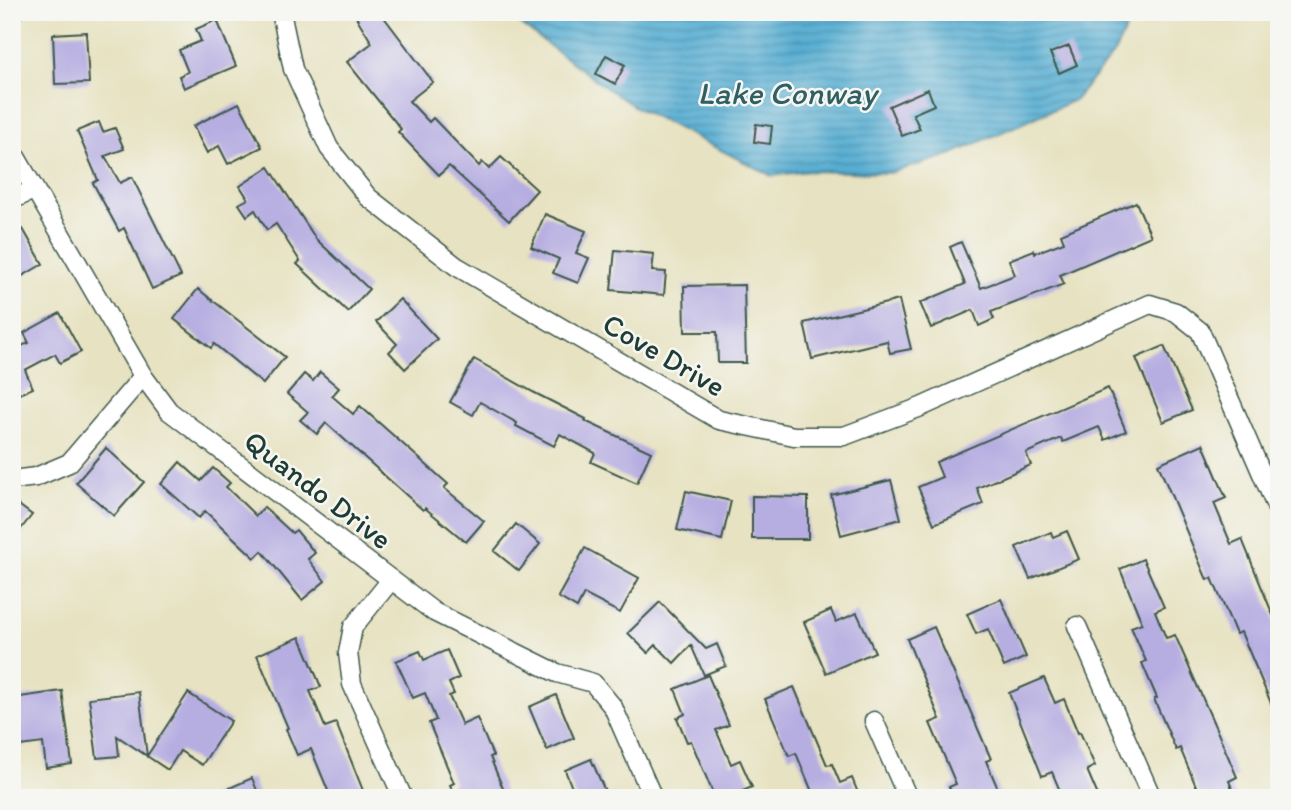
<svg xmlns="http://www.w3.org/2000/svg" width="1291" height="810" viewBox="0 0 1291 810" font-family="Itim,sans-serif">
  <defs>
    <pattern id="water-rules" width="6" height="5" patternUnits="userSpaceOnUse" patternTransform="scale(1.75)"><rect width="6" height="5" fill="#56aed3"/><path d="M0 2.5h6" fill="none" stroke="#478fac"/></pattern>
  </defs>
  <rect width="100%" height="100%" fill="#f6f6f2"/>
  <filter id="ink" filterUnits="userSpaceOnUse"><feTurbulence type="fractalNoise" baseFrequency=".0143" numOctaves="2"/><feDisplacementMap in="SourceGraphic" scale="14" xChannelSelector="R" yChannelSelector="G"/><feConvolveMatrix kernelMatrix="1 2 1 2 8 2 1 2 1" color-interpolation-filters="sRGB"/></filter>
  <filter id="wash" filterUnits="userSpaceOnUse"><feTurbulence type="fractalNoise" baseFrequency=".00686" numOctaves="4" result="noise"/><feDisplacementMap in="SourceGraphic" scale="28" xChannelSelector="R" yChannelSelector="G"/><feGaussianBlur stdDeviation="1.57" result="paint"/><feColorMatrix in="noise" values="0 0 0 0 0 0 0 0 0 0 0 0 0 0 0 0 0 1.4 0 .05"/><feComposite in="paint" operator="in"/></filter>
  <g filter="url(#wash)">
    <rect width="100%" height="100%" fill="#e7e2c1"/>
    <polygon fill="url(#water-rules)" stroke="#3a7684" stroke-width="2" points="504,12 1131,12 1128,25 1114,53 1075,100 950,155 890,173 807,171 772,176 635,107 605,87"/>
    <g id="blocks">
      <g fill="#b6ade1">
        <polygon points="353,12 380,12 433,82 409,101 429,122 433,118 479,166 482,162 489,169 501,157 537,190 509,221 449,166 439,175 398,132 401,129 347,62 372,43"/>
        <polygon points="217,20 236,66 184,88 179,76 188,72 179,50 201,41 196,29"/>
        <polygon points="86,32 89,83 55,84 53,34"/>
        <polygon points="1069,46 1077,65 1059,73 1050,53"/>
        <polygon points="606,55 625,65 615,84 596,74"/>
        <polygon points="928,89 934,105 913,114 920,129 902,136 889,106"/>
        <polygon points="239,103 262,147 228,164 219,146 207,153 193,126"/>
        <polygon points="99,122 103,132 115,128 124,149 105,156 120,183 132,177 181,276 152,289 124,228 119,231 93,183 98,180 77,131"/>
        <polygon points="756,124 772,126 770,144 754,142"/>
        <polygon points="269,167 316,239 369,289 348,312 297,264 300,261 276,224 267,230 255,210 247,216 239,204 248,199 240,186"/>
        <polygon points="1136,202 1151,236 1060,275 1064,284 991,312 994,319 979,326 973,310 931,328 920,303 965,284 950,247 961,242 981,288 1015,275 1009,260 1034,250 1035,253 1064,242 1061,234"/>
        <polygon points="545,214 586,231 576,253 589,258 578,283 553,273 559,259 531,247"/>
        <polygon points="23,229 43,264 12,282 12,236"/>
        <polygon points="615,250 654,254 652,271 666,272 664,295 611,290"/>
        <polygon points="744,285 746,363 718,363 717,332 685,332 684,286"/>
        <polygon points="198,289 285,357 263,384 214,344 211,348 174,319"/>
        <polygon points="400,299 437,339 405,369 389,352 397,344 376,322"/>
        <polygon points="899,300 911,349 890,353 887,341 812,359 804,323"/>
        <polygon points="60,313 81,352 60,363 55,354 25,370 33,388 12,397 12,340 16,348 29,343 24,333"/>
        <polygon points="1164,346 1192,410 1163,422 1136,358"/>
        <polygon points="474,359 533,392 586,419 585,421 651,452 637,483 591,462 595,453 560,434 554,446 516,426 517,423 480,402 473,415 450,402"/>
        <polygon points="320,372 339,388 332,396 353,414 360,406 448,484 444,488 484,521 466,542 425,508 423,510 326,423 317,434 300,420 308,412 287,394 304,374 313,381"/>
        <polygon points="1108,388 1126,431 1105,440 1099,427 1063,442 1061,438 1026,453 1031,465 977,488 983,504 934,524 918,487 942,477 936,462"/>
        <polygon points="1203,444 1226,498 1214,503 1231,544 1242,539 1279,630 1279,722 1241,632 1236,634 1212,578 1207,580 1158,464"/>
        <polygon points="106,448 144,482 114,516 76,483"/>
        <polygon points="180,462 201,481 213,468 230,483 226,487 256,516 264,507 292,533 296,530 315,553 308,559 325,581 302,600 262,551 255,558 205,511 199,518 161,484"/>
        <polygon points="891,480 901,519 841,535 831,495"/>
        <polygon points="686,491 731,501 722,540 677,530"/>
        <polygon points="752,496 808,497 808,539 752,539"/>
        <polygon points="12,500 32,515 12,540"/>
        <polygon points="516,524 540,544 519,571 494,551"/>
        <polygon points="1067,531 1079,559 1030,579 1016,547 1051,532 1053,537"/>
        <polygon points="585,548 639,578 620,613 584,594 577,608 558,597"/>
        <polygon points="1143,559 1164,607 1155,611 1166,638 1175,635 1221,740 1237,777 1229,781 1236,798 1201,798 1180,748 1176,750 1154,699 1157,698 1142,663 1146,661 1131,627 1142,623 1120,569"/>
        <polygon points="1001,599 1026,657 1004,667 988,629 976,634 967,614"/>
        <polygon points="660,602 706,649 717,644 726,666 704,675 691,645 674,663 656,645 648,653 628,633"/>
        <polygon points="831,610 836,622 857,613 875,652 826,673 804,622"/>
        <polygon points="934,627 991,759 986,761 1002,798 954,798 949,787 956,784 930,723 940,719 907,639"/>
        <polygon points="300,637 321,687 310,691 325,727 336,723 366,798 331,798 311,749 297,755 286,729 288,728 257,655"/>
        <polygon points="447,650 459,678 449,683 454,694 449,696 462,725 477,718 493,756 490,757 507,798 456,798 450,785 454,783 429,723 436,720 425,693 413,698 396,661 420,651 424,660"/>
        <polygon points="708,675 729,725 716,730 731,764 740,760 752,787 727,798 715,798 691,741 687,742 677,718 685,714 675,689"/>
        <polygon points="1044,678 1055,703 1064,699 1078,733 1080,732 1095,766 1087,770 1099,798 1063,798 1052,772 1042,776 1009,693"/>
        <polygon points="794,687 827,765 832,764 840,783 852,778 860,798 806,798 813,794 796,753 789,756 765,699"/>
        <polygon points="62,691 72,764 46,768 43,743 20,746 13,698"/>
        <polygon points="139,692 147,756 188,693 231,721 202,765 180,751 168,770 117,736 119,756 97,758 89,698"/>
        <polygon points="556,695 574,738 547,750 529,707"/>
        <polygon points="591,759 608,798 576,798 565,770"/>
        <polygon points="252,778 260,798 207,798"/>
      </g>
    </g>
  </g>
  <g filter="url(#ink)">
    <use href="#blocks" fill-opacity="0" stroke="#3d5649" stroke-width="2"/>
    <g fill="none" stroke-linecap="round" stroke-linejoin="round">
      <defs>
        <g id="street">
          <polyline points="281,12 293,69 329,148 368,197 456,266 719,420 794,436 844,436 921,407 1150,304 1176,312 1200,331 1279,513"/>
          <polyline points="12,15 13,12"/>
          <polyline points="12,150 143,376 169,411 434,612 557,673 593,683 613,707 653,798"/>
          <polyline points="12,200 33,190"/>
          <polyline points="12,480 36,477 69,463 143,376"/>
          <polyline points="391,580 353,627 348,653 352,684 403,798"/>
          <polyline points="1077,626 1152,798"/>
          <polyline points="874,721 908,798"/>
        </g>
      </defs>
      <use href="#street" stroke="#3d5649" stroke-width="21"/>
      <use href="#street" stroke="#fff" stroke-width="18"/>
    </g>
  </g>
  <g text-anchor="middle" stroke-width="5" stroke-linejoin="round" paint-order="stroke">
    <g font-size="30" fill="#1f3d34" stroke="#f6f6f2">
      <text transform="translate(664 355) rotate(30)" y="10">Cove Drive</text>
      <text transform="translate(318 490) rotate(37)" y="10">Quando Drive</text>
    </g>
    <g font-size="32" font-style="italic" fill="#305f64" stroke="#f6f6f2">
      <text x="787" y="104">Lake Conway</text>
    </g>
  </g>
  <rect width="1291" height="810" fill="none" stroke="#f6f6f2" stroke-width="42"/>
</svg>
